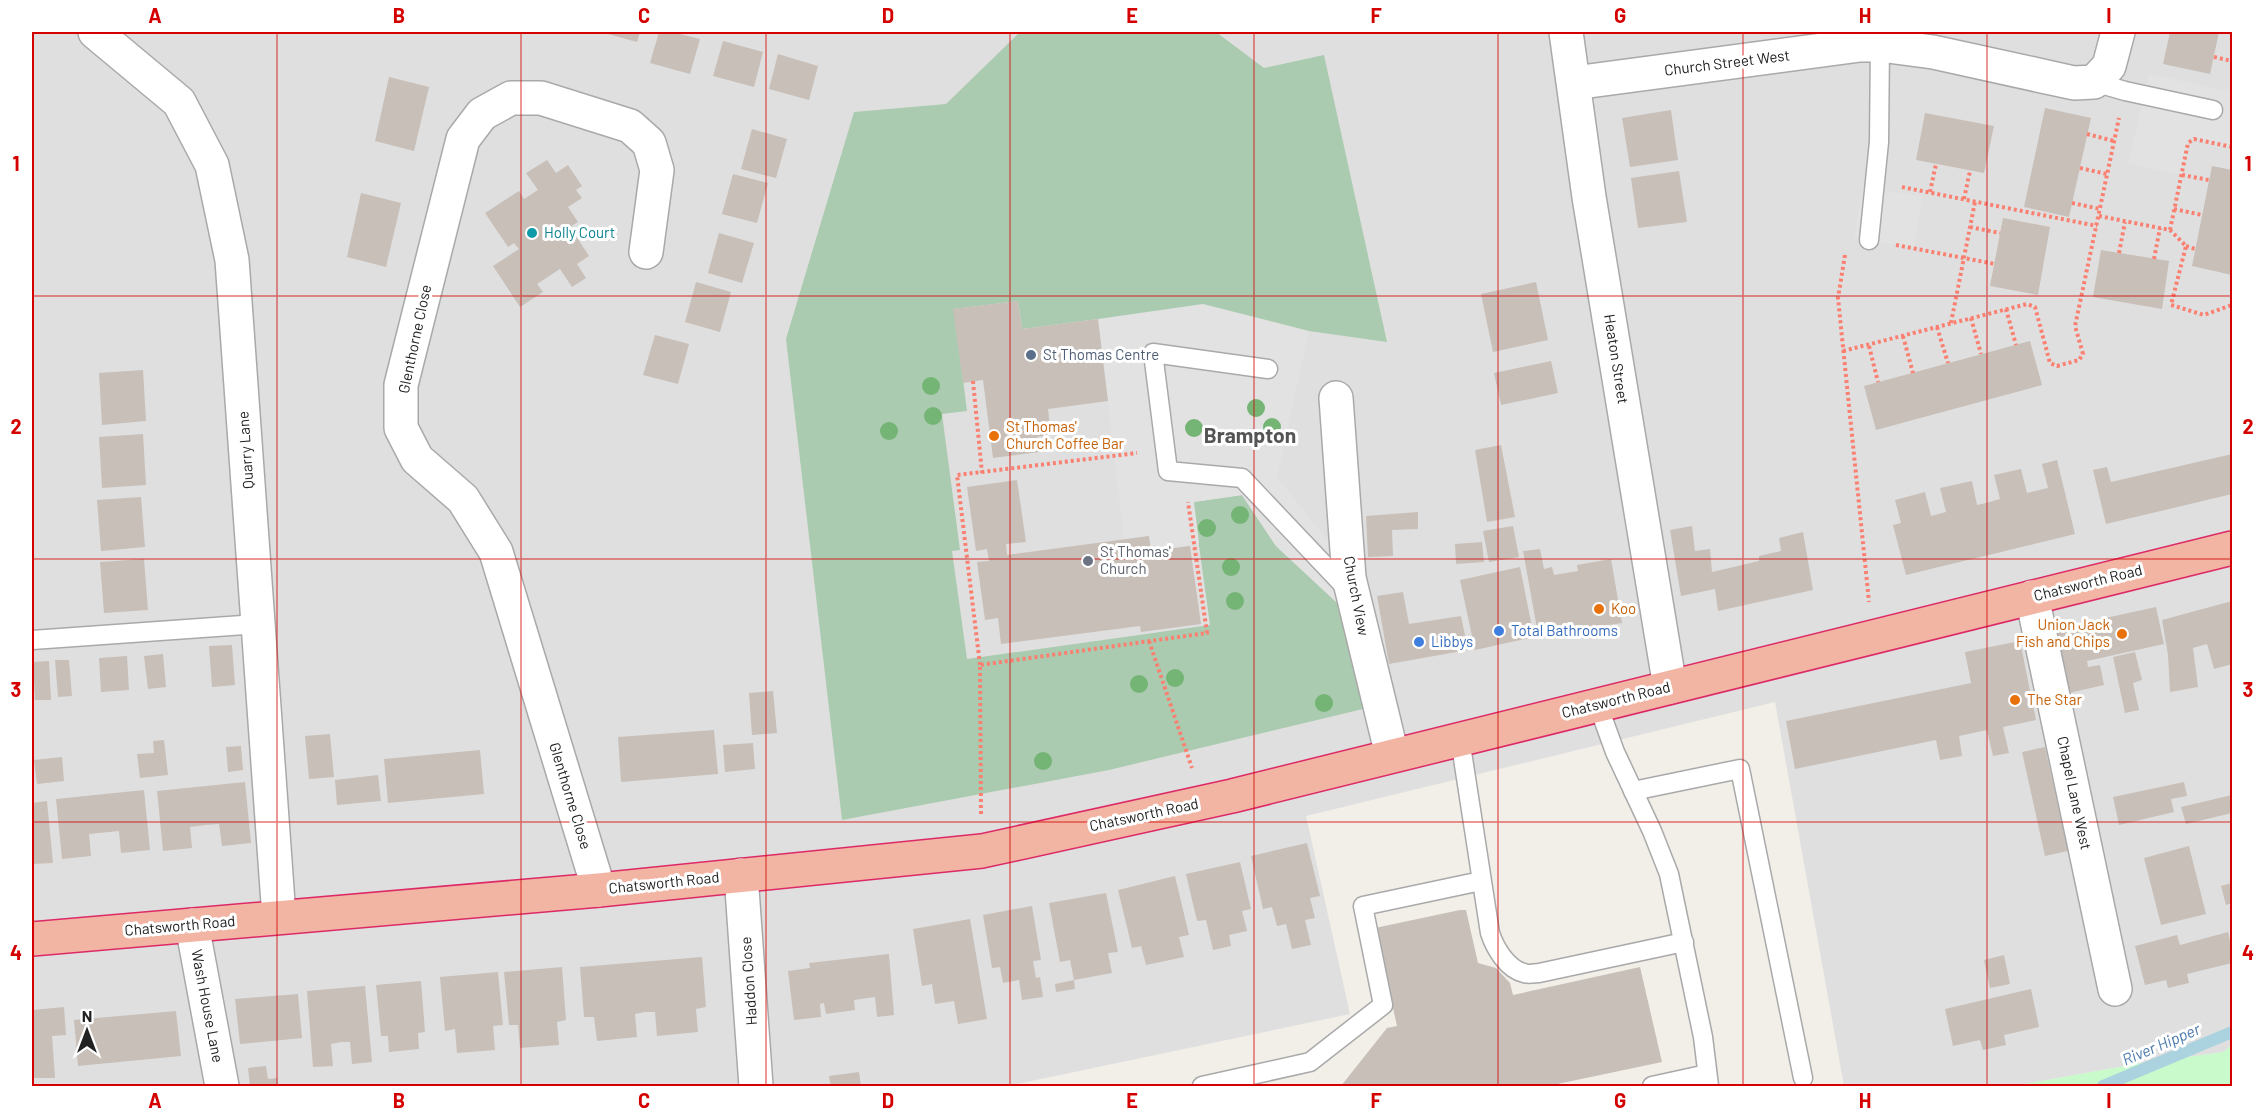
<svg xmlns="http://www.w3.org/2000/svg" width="2264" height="1118" viewBox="0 0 2264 1118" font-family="Barlow,sans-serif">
  <rect width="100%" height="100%" fill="#f2efe9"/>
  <polygon fill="#e0dfdf" points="32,32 2232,32 2232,1044 2224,1052 2136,1064 2014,1086 1844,1086 1775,702 1306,816 1350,1014 1008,1086 32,1086"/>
  <polygon fill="#aacbaf" points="1020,32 1216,32 1264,68 1324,55 1387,342 1309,331 1098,319 1022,329 1018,301 954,309 967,411 942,414 960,550 952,551 967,659 1210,625 1193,502 1242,495 1276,546 1348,613 1363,709 1109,770 842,820 786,339 854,112 946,104"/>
  <polygon fill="#c8facc" points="2232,1044 2232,1086 2014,1086 2136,1064 2224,1052"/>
  <g fill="#e2e2e2">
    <polygon points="2149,74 2232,92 2232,147 2189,138 2182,175 2128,163"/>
    <polygon points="1863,186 1922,197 1914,248 1854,238"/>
    <polygon points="1203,304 1309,331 1277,477 1339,554 1348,613 1276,546 1242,495 1194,502 1199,543 1151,551 1149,536 1124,539 1098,319"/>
  </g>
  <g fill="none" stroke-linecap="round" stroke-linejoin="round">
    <polyline stroke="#aad3df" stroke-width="12" points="2103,1086 2232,1032"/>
  </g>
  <g fill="#c7bfb8">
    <polygon points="601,32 640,32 637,42"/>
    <polygon points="659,32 672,32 700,39 690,74 650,63"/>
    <polygon points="2170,32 2219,32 2210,74 2163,64"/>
    <polygon points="723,41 763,52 754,87 713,76"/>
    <polygon points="778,54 818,66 809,100 769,89"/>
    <polygon points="389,77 429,87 414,151 375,141"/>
    <polygon points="2045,108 2091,118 2069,217 2024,207"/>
    <polygon points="1671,110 1678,160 1630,167 1622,118"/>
    <polygon points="1925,113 1994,126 1984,173 1916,160"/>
    <polygon points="752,129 787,139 776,178 741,169"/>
    <polygon points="547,160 556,173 568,165 582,186 576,190 582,198 568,207 578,222 565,230 571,239 576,236 589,256 577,264 586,278 572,287 560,269 537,284 543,292 520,307 493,266 519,249 514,243 508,247 485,213 519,191 524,199 538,190 526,173"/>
    <polygon points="2212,166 2232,170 2232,275 2192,266"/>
    <polygon points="1679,171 1687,222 1638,228 1631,178"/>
    <polygon points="733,174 768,183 757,223 722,214"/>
    <polygon points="361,193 401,203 386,267 347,257"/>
    <polygon points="2003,218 2050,227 2038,295 1990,286"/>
    <polygon points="719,233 754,243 742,283 708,273"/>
    <polygon points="2101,250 2169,261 2162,309 2093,297"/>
    <polygon points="696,282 731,292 720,332 685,322"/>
    <polygon points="1536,282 1548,340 1493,352 1481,294"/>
    <polygon points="1018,301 1022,329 1098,319 1108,401 1048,409 1051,435 1037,437 1039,452 993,458 983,380 963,383 953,309"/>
    <polygon points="655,335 689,344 678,384 643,375"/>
    <polygon points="2030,341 2042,385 1876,430 1864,386"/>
    <polygon points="1551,361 1558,393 1501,405 1494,373"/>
    <polygon points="143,370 146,421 102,425 99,373"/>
    <polygon points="143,434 146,485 102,488 99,437"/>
    <polygon points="1501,445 1515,517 1487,522 1475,450"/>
    <polygon points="2232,454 2232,494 2106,524 2093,470 2107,467 2111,482"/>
    <polygon points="2057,460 2075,534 1906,575 1893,525 1901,523 1895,500 1925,492 1931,516 1946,512 1940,488 1972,481 1977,505 1986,503 2000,499 1994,475 2021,469 2027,493 2048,488 2042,464"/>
    <polygon points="1017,480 1026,542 1006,544 1007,555 1149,536 1151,551 1190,546 1201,624 1141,632 1140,626 1001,644 998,618 985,620 977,562 989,561 987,549 976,551 967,487"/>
    <polygon points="141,497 145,547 101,551 97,500"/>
    <polygon points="1418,512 1418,529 1392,530 1393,556 1368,557 1366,516"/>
    <polygon points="1513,526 1519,557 1489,562 1483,531"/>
    <polygon points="1692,526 1695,551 1710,549 1712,572 1759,561 1759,556 1781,551 1779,538 1803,532 1813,590 1718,611 1715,589 1681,596 1670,530"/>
    <polygon points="1482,542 1484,562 1456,564 1455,544"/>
    <polygon points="1540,549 1544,569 1552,567 1554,575 1578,571 1577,565 1611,559 1622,623 1588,628 1587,626 1538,634 1523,551"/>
    <polygon points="144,559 148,610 104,613 100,562"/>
    <polygon points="1520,567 1534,637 1475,650 1460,580"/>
    <polygon points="1403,592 1409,624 1461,616 1468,650 1389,664 1377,596"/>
    <polygon points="2232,601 2232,664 2214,669 2207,644 2193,648 2198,687 2170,692 2168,655 2162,620"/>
    <polygon points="2156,607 2164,644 2087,661 2088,667 2100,665 2104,685 2069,693 2055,629"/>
    <polygon points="2020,641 2036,720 2003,727 2009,753 1993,756 1987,730 1959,736 1962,756 1940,760 1936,740 1795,769 1786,721 1971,683 1965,652"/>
    <polygon points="232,645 235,685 212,687 209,646"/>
    <polygon points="2135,652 2142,680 2133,683 2139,710 2125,713 2113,657"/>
    <polygon points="163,654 166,687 148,689 144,656"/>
    <polygon points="127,656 129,690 101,692 99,658"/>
    <polygon points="55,660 69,660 72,696 58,697"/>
    <polygon points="49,661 51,700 35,700 33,662"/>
    <polygon points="773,691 777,733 752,735 749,693"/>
    <polygon points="714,730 718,774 621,782 618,737"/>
    <polygon points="330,734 334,777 309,779 305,736"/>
    <polygon points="164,740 168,775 140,778 137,754 154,753 153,741"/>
    <polygon points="753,743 755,769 725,772 723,745"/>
    <polygon points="241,746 243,770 228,772 226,747"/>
    <polygon points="2045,747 2068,851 2045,856 2022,752"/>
    <polygon points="480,750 484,794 388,803 384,759"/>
    <polygon points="62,757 64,781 37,784 34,760"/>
    <polygon points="378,775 381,801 337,805 335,780"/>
    <polygon points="245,782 251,843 222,846 219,824 205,825 190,827 192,848 163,851 157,791"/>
    <polygon points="2184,782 2187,796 2171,799 2174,812 2119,825 2113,797"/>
    <polygon points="144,790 150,850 121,853 119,831 89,834 91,856 62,859 56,799"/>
    <polygon points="2232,795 2232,813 2186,824 2181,807"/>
    <polygon points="47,801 53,863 32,864 32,803"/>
    <polygon points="1307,843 1320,896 1310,898 1315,918 1305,920 1311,945 1292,949 1286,924 1277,926 1272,907 1263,909 1251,856"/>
    <polygon points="2189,846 2206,914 2161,925 2144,858"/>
    <polygon points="1240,862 1251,909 1242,911 1247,931 1229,935 1231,946 1213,950 1206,920 1197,921 1186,874"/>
    <polygon points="1175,876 1189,935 1179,937 1184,957 1146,965 1141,946 1132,948 1118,890"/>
    <polygon points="2232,883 2232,903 2226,905 2221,886"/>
    <polygon points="1106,893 1118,952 1108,953 1112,973 1074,980 1070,960 1060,962 1049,903"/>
    <polygon points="1032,906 1041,960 1033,961 1036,978 1040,977 1043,997 1022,1000 1019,980 1003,983 1000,967 992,968 983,915"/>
    <polygon points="1460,910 1466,910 1478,963 1496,968 1510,983 1513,995 1640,967 1662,1062 1548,1086 1341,1086 1387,1028 1397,1026 1375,928"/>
    <polygon points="970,919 987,1019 958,1024 954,1001 935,1004 932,984 922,986 913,929"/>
    <polygon points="2228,932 2232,950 2232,963 2187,974 2189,983 2168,988 2166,980 2145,985 2135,946 2177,935 2180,945"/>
    <polygon points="889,954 894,1015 877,1017 875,997 854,1000 855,1010 826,1014 824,1003 820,1004 821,1017 794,1020 788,971 810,968 809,963"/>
    <polygon points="2004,955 2010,984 1990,988 1984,960"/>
    <polygon points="702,957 706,1007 696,1009 698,1032 657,1036 655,1012 645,1012 635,1014 637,1037 597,1041 594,1017 584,1017 580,967"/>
    <polygon points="562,967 566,1020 557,1022 559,1045 520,1048 518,1025 509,1025 504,972"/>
    <polygon points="498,972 503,1025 493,1026 495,1050 457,1053 455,1029 445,1031 440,977"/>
    <polygon points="1074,980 1075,989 1056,992 1055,984"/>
    <polygon points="421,981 425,1032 418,1033 419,1049 389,1052 388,1036 381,1036 376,985"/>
    <polygon points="365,986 372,1062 352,1064 350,1042 341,1042 331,1044 333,1066 313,1067 307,991"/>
    <polygon points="2031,989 2039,1027 2004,1035 2006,1045 1983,1050 1980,1040 1953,1046 1945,1009"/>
    <polygon points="298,994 302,1038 240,1044 235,999"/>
    <polygon points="64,1007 66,1035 52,1036 55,1078 32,1078 32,1010"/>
    <polygon points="176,1011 181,1056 78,1066 74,1020"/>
    <polygon points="266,1066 268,1079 277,1078 278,1086 250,1086 248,1068"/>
    <polygon points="859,1072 861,1086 831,1086 829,1076"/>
  </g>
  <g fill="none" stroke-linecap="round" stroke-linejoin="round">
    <defs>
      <g id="service">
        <polyline points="2094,82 2125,91 2213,110"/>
        <polyline points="1869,240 1879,142 1880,45"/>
        <polyline points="1268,369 1153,353 1168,471 1242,478 1349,591"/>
        <polyline points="32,640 258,624"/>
        <polyline points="1598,705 1615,752 1652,831 1669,874 1703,1037 1709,1086"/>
        <path d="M1460 739 1490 933C1495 948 1507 969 1524 973 1528 975 1535 973 1539 973L1684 942"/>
        <polyline points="1633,791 1740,769 1803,1078"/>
        <polyline points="1202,1086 1310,1062 1383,1005 1363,906 1481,881"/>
        <polyline points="1652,1086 1707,1074"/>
      </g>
      <g id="minor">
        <polyline points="95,32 179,102 212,165 232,260 279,917"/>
        <polyline points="1566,32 1589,197 1670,687"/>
        <polyline points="1574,83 1860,45 1880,45 1933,52 2074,83 2094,82 2109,66 2118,32"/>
        <polyline points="1336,398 1349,578 1392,755"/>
        <polyline points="2032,597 2115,989"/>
        <polyline points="741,875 756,1086"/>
        <polyline points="599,890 496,552 463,499 417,459 401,428 401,385 463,139 482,114 511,98 541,98 630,126 649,143 657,170 646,252"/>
        <polyline points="192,925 222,1086"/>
      </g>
      <polyline id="trunk" points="32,939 599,890 982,851 1232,796 2232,548"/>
    </defs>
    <use href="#service" stroke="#a9a9a9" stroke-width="21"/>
    <use href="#minor" stroke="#a9a9a9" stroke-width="36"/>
    <use href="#trunk" stroke="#dc2a67" stroke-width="36"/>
    <g stroke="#fa8072" stroke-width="4" stroke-dasharray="3 3" stroke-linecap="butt">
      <polyline points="2214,57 2232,61"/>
      <polyline points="2087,134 2114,141"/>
      <polyline points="2080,168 2107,174"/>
      <polyline points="2182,175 2209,180"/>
      <polyline points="1902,187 2097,226"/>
      <polyline points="1930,192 1936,164"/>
      <polyline points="1964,199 1970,171"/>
      <polyline points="2072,203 2100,209"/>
      <polyline points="2174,209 2202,215"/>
      <polyline points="2099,216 2170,230 2186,246 2171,305 2204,315 2232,305"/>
      <polyline points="1970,227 2000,233"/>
      <polyline points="2170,230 2188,143 2194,139 2232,147"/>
      <polyline points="1896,245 1995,264"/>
      <polyline points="2186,246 2195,249"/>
      <polyline points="2119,253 2125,222"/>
      <polyline points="1845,255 1838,298 1869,602"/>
      <polyline points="2154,259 2160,228"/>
      <polyline points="2006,309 2016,345"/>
      <polyline points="1971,318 1981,354"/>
      <polyline points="1951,323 1975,202"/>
      <polyline points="1937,327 1948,363"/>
      <polyline points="1903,336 1913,373"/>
      <polyline points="1869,346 1878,382"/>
      <polyline points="1843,351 2027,304 2035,307 2050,363 2057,366 2079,360 2083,354 2075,326 2119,118"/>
      <polyline points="973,381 982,473"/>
      <polyline points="1149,641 1192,768"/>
      <polyline points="980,665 957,475 1137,453"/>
      <polyline points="981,814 980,665 1207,633 1188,502"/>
    </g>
    <use href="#service" stroke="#fff" stroke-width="18"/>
    <use href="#minor" stroke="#fff" stroke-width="33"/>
    <use href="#trunk" stroke="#f2b4a3" stroke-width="33"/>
  </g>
  <g fill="#74b475">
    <circle cx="931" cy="386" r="9"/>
    <circle cx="1256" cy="408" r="9"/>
    <circle cx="933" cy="416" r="9"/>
    <circle cx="1272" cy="427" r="9"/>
    <circle cx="1194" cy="428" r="9"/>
    <circle cx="889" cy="431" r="9"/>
    <circle cx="1240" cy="515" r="9"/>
    <circle cx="1207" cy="528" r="9"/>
    <circle cx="1231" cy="567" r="9"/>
    <circle cx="1235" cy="601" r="9"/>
    <circle cx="1175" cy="678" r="9"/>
    <circle cx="1139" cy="684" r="9"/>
    <circle cx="1324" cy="703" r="9"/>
    <circle cx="1043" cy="761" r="9"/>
  </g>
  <path fill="none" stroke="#d40000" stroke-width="1.5" stroke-opacity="0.55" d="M277 32V1086M521 32V1086M766 32V1086M1010 32V1086M1254 32V1086M1498 32V1086M1743 32V1086M1987 32V1086M32 296H2232M32 559H2232M32 822H2232"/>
  <circle fill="#0f9aa8" stroke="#fff" stroke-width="2" cx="532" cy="233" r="6"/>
  <circle fill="#5c6f8a" stroke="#fff" stroke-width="2" cx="1031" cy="355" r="6"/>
  <g fill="#e8710a" stroke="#fff" stroke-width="2">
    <circle cx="994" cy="436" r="6"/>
    <circle cx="1599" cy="609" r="6"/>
    <circle cx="2122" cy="634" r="6"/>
    <circle cx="2015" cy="700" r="6"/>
  </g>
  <circle fill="#6b7280" stroke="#fff" stroke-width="2" cx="1088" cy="561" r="6"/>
  <g fill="#3f7fe0" stroke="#fff" stroke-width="2">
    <circle cx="1499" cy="631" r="6"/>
    <circle cx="1419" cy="642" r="6"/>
  </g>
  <g text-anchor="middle" stroke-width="6" stroke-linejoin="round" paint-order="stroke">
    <g font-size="15" fill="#222" stroke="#fff">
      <text transform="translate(1727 63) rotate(-7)" y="5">Church Street West</text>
      <text transform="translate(415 339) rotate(-78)" y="5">Glenthorne Close</text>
      <text transform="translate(1616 359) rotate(81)" y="5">Heaton Street</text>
      <text transform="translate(246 450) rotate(-94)" y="5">Quarry Lane</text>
      <text transform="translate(2088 583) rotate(-14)" y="5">Chatsworth Road</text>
      <text transform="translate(1356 596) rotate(79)" y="5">Church View</text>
      <text transform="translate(1616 700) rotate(-14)" y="5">Chatsworth Road</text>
      <text transform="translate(2074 793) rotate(78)" y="5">Chapel Lane West</text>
      <text transform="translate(570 796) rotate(73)" y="5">Glenthorne Close</text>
      <text transform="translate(1144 815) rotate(-12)" y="5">Chatsworth Road</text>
      <text transform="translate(664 883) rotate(-6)" y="5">Chatsworth Road</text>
      <text transform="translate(180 926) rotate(-5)" y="5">Chatsworth Road</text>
      <text transform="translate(749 981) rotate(-94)" y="5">Haddon Close</text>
      <text transform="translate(207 1006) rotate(79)" y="5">Wash House Lane</text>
    </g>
    <g font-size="15" fill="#0d838f" stroke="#fff" text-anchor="start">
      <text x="544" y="238">Holly Court</text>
    </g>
    <g font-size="15" fill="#4e5e75" stroke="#fff" text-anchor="start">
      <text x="1043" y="360">St Thomas Centre</text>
    </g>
    <g font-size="15" fill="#c56008" stroke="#fff" text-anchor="start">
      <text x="1006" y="432">St Thomas'<tspan x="1006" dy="17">Church Coffee Bar</tspan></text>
      <text x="1611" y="614">Koo</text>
      <text x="2110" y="630" text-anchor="end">Union Jack<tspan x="2110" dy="17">Fish and Chips</tspan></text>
      <text x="2027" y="705">The Star</text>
    </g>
    <g font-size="15" fill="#5b616d" stroke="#fff" text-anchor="start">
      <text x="1100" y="557">St Thomas'<tspan x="1100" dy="17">Church</tspan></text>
    </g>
    <g font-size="15" fill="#366cbe" stroke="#fff" text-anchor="start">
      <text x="1511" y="636">Total Bathrooms</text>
      <text x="1431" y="647">Libbys</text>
    </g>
    <g font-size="16" font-style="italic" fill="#4a7aab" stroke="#fff">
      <text transform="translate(2161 1044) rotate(-23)" y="6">River Hipper</text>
    </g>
    <g font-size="21" font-weight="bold" fill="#555" stroke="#fff">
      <text x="1250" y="443">Brampton</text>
    </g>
  </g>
  <rect width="2264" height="1118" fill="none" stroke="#ffffff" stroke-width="66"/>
  <g transform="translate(87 1031)" stroke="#ffffff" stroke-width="4.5" paint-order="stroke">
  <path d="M0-4.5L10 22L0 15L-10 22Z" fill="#222222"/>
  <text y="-9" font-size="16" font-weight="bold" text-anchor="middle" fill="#222222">N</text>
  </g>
  <rect x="33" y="33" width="2198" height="1052" fill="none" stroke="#d40000" stroke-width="2"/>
  <g font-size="20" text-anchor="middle" font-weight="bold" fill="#d40000">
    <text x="155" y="23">A</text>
    <text x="399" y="23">B</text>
    <text x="644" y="23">C</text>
    <text x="888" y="23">D</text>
    <text x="1132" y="23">E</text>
    <text x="1376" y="23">F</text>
    <text x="1620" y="23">G</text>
    <text x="1865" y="23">H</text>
    <text x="2109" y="23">I</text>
    <text x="16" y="171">1</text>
    <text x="2248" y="171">1</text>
    <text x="16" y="434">2</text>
    <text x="2248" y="434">2</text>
    <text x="16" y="697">3</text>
    <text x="2248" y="697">3</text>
    <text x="16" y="960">4</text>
    <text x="2248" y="960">4</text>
    <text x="155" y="1108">A</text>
    <text x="399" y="1108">B</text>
    <text x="644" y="1108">C</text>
    <text x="888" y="1108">D</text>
    <text x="1132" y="1108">E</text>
    <text x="1376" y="1108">F</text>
    <text x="1620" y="1108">G</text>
    <text x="1865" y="1108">H</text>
    <text x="2109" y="1108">I</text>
  </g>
</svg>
